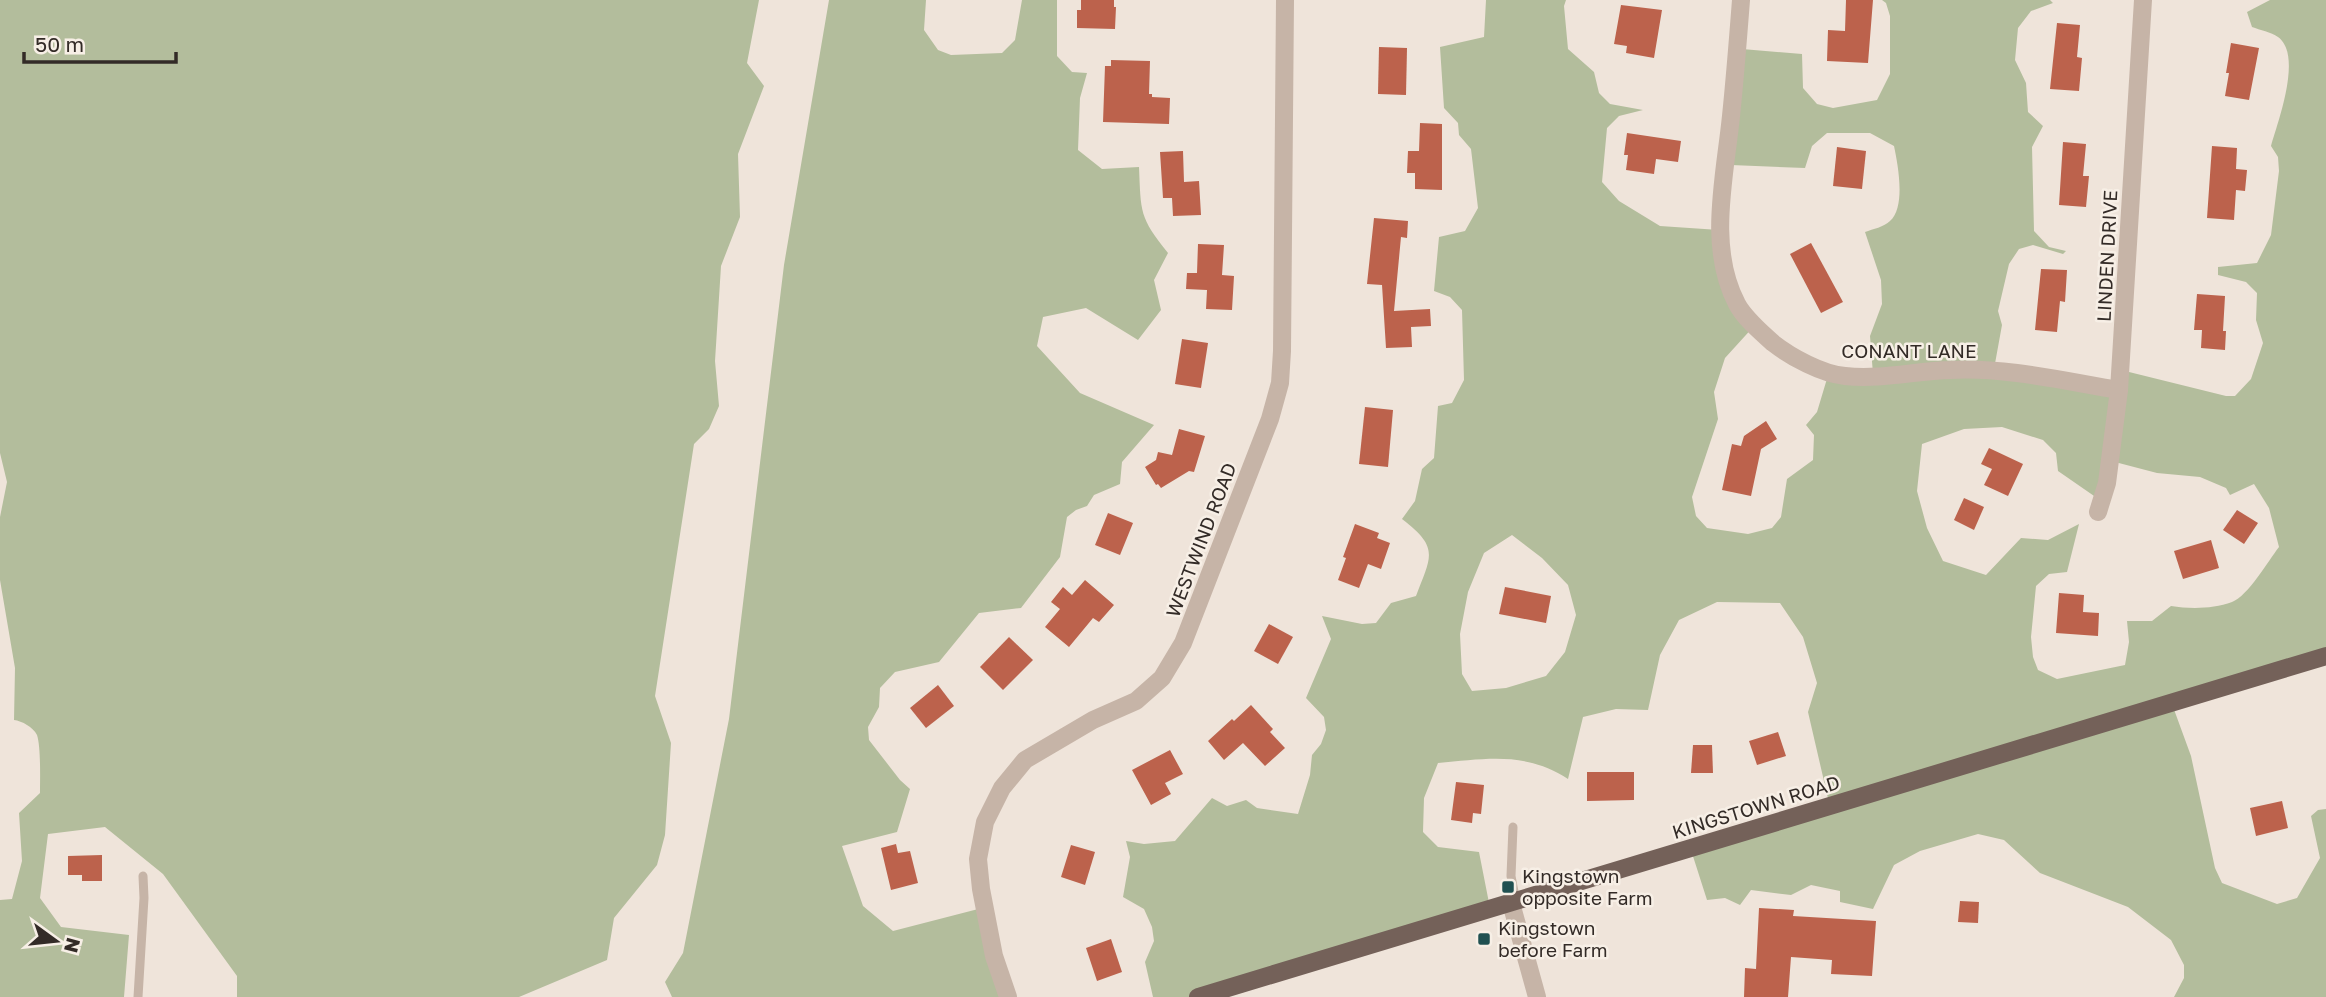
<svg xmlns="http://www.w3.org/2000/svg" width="2326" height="997" viewBox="0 0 2326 997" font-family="'Golos Text',sans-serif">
  <rect width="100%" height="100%" fill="#efe4da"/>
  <g fill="#b3bd9c" fill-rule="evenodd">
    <path d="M0 0H759L747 63 764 86 738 154 740 217 721 266 715 361 719 406 709 429 694 444 655 696 671 743 665 835 657 865 614 918 607 960 519 997H237V976L163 874 105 827 48 834 40 898 61 927 129 935 124 997H0V900L12 899 22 861 19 813 40 793C40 780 41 747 37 735 33 727 22 721 14 720L15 668 0 580V517L7 482 0 453Z"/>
    <path d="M829 0H926L924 30 938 50 951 55 1002 53 1015 40 1022 0H1057V56L1072 72 1087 73 1080 98 1078 150 1102 169 1139 167C1141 212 1139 217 1168 253L1154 280 1161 310 1138 340 1086 308 1043 317 1037 346 1080 393 1154 425 1122 462 1120 484 1094 495 1087 506 1076 510 1067 517 1060 557 1021 608 979 613 939 662 895 672 880 688 879 707 868 727 869 740 900 780 910 789 897 832 842 846 863 906 893 931 986 907 1009 997H672L665 982 683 953 729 719 784 265Z"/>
    <path d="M1486 0H1566L1564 6 1568 49 1594 72 1599 93 1610 104 1643 110 1619 116 1607 128 1602 182 1619 201 1660 226 1719 230 1729 278 1755 325 1725 358 1714 392 1718 419 1692 497 1696 516 1707 528 1748 534 1772 528 1781 517 1787 479 1813 460 1814 435 1806 425 1817 412 1829 372 1873 374 1870 336 1882 304 1881 280 1865 232C1873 229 1884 227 1890 221 1906 207 1898 165 1894 146L1870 133H1827L1812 146 1805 168 1731 165 1742 49 1802 54 1803 88 1817 104 1833 108 1877 100 1890 74V16L1886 3 1882 0H2050L2053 3 2031 11 2018 28 2015 60 2026 83 2028 112 2043 126 2032 147 2034 231 2049 247 2066 251 2063 254 2033 245 2019 249 2009 264 1998 311 2002 325 1994 369 2110 388 2125 371 2226 396H2235L2251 379 2263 343 2256 320 2257 293 2246 282 2218 275V267L2257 263 2271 235 2279 171 2278 157 2271 146C2278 121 2303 55 2278 37 2271 32 2260 30 2252 27L2247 12 2270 0H2326V656L2172 704 2191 756 2215 868 2222 883 2277 904 2297 898 2320 858 2311 816 2318 810 2326 809V997H2174L2184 978V965L2171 940 2128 907 2040 873 2004 840 1978 834 1920 851 1894 865 1873 909 1840 902V891L1811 885 1791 895 1751 890 1740 905 1725 898 1707 900 1691 850 1830 807 1808 712 1817 683 1803 637 1780 603 1717 602 1679 620 1660 655 1648 710 1616 709 1583 717 1568 779C1525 751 1486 759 1438 763L1424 798 1423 832 1438 847 1479 852 1490 908 1202 997H1153L1145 962 1154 941 1152 927 1144 909 1123 897 1130 857 1126 841 1144 844 1175 841 1212 798 1227 806 1246 800 1257 808 1298 814 1310 775 1312 755 1321 744 1326 730 1324 717 1306 698 1331 639 1322 616 1362 624 1376 623 1391 603 1416 596C1431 556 1440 548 1402 519L1415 501 1422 469 1434 458 1438 406 1452 403 1464 380 1462 310 1450 297 1434 291 1439 237 1465 231 1478 208 1471 149 1459 135 1458 123 1444 108 1440 47 1484 37ZM2002 427 2043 440 2056 453 2058 471 2097 498 2115 462 2157 473 2200 477 2226 488 2230 495 2254 484 2269 508 2279 547C2268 561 2248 596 2232 602 2213 609 2190 609 2171 606L2152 621H2127L2129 642 2125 665 2057 679 2038 670 2033 657 2031 637 2036 586 2049 574 2067 572 2079 524 2048 540 2021 538 1986 575 1943 561 1927 528 1917 491 1922 444 1964 429ZM1512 535 1542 558 1568 585 1576 615 1565 652 1546 676 1506 688 1472 691 1462 674 1460 634 1468 592 1484 553Z"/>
  </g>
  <g fill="#bc624c">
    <polygon points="1081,0 1114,0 1114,7 1116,7 1115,29 1077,28 1077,10 1081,10"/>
    <polygon points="1846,0 1873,0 1868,63 1827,61 1828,30 1845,31"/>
    <polygon points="1621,5 1662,10 1654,58 1626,53 1627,46 1614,44"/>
    <polygon points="2057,23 2080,25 2077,57 2082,58 2079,91 2050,89"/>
    <polygon points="2231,43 2259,48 2249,100 2225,96 2229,73 2226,73"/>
    <polygon points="1379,47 1407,48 1406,95 1378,94"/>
    <polygon points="1111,60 1150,61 1149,94 1152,94 1152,97 1170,98 1169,124 1103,122 1105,66 1111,66"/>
    <polygon points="1420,123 1442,124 1442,190 1415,189 1415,173 1407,173 1408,151 1419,151"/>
    <polygon points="1627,133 1681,141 1678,162 1656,159 1654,174 1626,170 1628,155 1624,155"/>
    <polygon points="2063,142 2086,144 2083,176 2089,176 2086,207 2059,205"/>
    <polygon points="2212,146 2237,148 2236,169 2247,170 2245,191 2236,190 2234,220 2207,218"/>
    <polygon points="1837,147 1866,151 1862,189 1833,186"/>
    <polygon points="1183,151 1184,182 1199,181 1201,215 1173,216 1172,198 1163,198 1160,152"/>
    <polygon points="1374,218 1408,221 1407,238 1401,237 1394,311 1430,309 1431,326 1411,327 1412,347 1386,348 1382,285 1367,284"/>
    <polygon points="1811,243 1843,302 1821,313 1790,254"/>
    <polygon points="1198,244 1224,245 1222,275 1234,276 1232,310 1206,309 1207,290 1186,289 1187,273 1197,273"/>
    <polygon points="2041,269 2067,270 2065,302 2060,301 2057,332 2035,330"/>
    <polygon points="2197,294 2225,296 2223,331 2226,331 2225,350 2201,348 2202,330 2194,330"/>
    <polygon points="1182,339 1208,343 1201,388 1175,384"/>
    <polygon points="1365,407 1393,410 1388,467 1359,464"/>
    <polygon points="1766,421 1777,439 1761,449 1751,496 1722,490 1732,444 1741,446 1744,436"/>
    <polygon points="1179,429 1205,436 1194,472 1189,471 1161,488 1158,484 1156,485 1145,467 1156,460 1158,452 1172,455"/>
    <polygon points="1989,448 2023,464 2008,496 1984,485 1992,469 1981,464"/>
    <polygon points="1964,498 1984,507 1974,530 1954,520"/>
    <polygon points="2237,510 2258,523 2244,544 2223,530"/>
    <polygon points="1108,513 1133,523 1120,555 1095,545"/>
    <polygon points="1355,524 1379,533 1377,538 1390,543 1381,569 1368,564 1359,588 1338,580 1346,558 1343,557"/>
    <polygon points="2211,540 2219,568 2183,579 2174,551"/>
    <polygon points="1085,580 1114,605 1099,622 1093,618 1069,647 1045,627 1060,609 1051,602 1063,587 1072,595"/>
    <polygon points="1505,587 1551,596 1546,623 1499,614"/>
    <polygon points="2059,593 2084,595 2083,612 2099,613 2098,636 2056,633"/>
    <polygon points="1269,624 1293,637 1278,664 1254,651"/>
    <polygon points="1009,637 1033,660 1003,690 980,667"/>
    <polygon points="938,685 954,706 926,728 910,708"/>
    <polygon points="1251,705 1273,729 1270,732 1285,748 1265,766 1243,743 1224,760 1208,741 1232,719 1234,721"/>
    <polygon points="1778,732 1786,756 1757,765 1749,741"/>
    <polygon points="1693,745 1712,745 1713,773 1691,773"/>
    <polygon points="1170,750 1183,774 1165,783 1171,794 1151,805 1132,770"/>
    <polygon points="1587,772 1634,772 1634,800 1587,801"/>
    <polygon points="1456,782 1484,785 1481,814 1473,813 1472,823 1451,820"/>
    <polygon points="2282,801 2288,828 2256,836 2250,808"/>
    <polygon points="896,844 898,853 910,851 918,883 891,890 881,848"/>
    <polygon points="1071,845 1095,852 1085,885 1061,877"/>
    <polygon points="102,855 102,881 82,881 82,875 68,875 68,856"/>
    <polygon points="1960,901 1979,902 1978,923 1958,922"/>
    <polygon points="1759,908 1794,910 1793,916 1876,921 1872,976 1831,974 1832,960 1791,957 1788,997 1744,997 1745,968 1756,969"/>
    <polygon points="1111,939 1122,972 1097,981 1086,948"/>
  </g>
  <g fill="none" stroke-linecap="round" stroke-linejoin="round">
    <g stroke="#c6b4a7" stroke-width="9">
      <polyline points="1513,827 1511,876 1516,902"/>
      <polyline points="138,997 144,898 143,876"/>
    </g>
    <g stroke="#c6b4a7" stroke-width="18">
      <path d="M1741 0C1738 39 1735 78 1731 116 1725 177 1707 247 1737 304 1745 319 1761 332 1773 343 1791 357 1822 374 1845 376 1879 380 1916 371 1950 370 2006 367 2064 381 2119 390"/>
      <polyline points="2098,512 2107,483 2119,390 2143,0"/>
      <polyline points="1511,903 1537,997"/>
      <polyline points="1008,997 994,956 981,889 978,859 985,822 1002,788 1025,760 1093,720 1136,701 1162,678 1183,643 1270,419 1280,383 1282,351 1285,0"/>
    </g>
    <polyline stroke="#746159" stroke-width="18" points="1198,997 2326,656"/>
  </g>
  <g fill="#205051" stroke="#f7efe6" stroke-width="2.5">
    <rect x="1501" y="880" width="14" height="14" rx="3.5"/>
    <rect x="1477" y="932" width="14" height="14" rx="3.5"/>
  </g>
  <g text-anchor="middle" stroke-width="5" stroke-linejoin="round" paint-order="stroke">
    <g font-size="19" fill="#332b27" stroke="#f7efe6">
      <text transform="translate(2107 256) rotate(-87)" y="7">LINDEN DRIVE</text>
      <text x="1909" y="358">CONANT LANE</text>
      <text transform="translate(1201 540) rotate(-69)" y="7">WESTWIND ROAD</text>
      <text transform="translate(1756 807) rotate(-17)" y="7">KINGSTOWN ROAD</text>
    </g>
    <g font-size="19" fill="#332b27" stroke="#f7efe6" text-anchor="start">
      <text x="1522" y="883">Kingstown<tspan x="1522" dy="22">opposite Farm</tspan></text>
      <text x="1498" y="935">Kingstown<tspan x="1498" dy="22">before Farm</tspan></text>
    </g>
  </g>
  <g transform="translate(56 941) rotate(105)" stroke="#f7efe6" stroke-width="5" paint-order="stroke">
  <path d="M0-5L12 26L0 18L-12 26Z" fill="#332b27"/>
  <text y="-10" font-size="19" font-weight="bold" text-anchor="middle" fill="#332b27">N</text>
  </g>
  <path d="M24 52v10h152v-10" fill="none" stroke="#332b27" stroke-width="3.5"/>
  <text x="35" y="52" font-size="21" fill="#332b27" stroke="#f7efe6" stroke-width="5" paint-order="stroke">50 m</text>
</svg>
